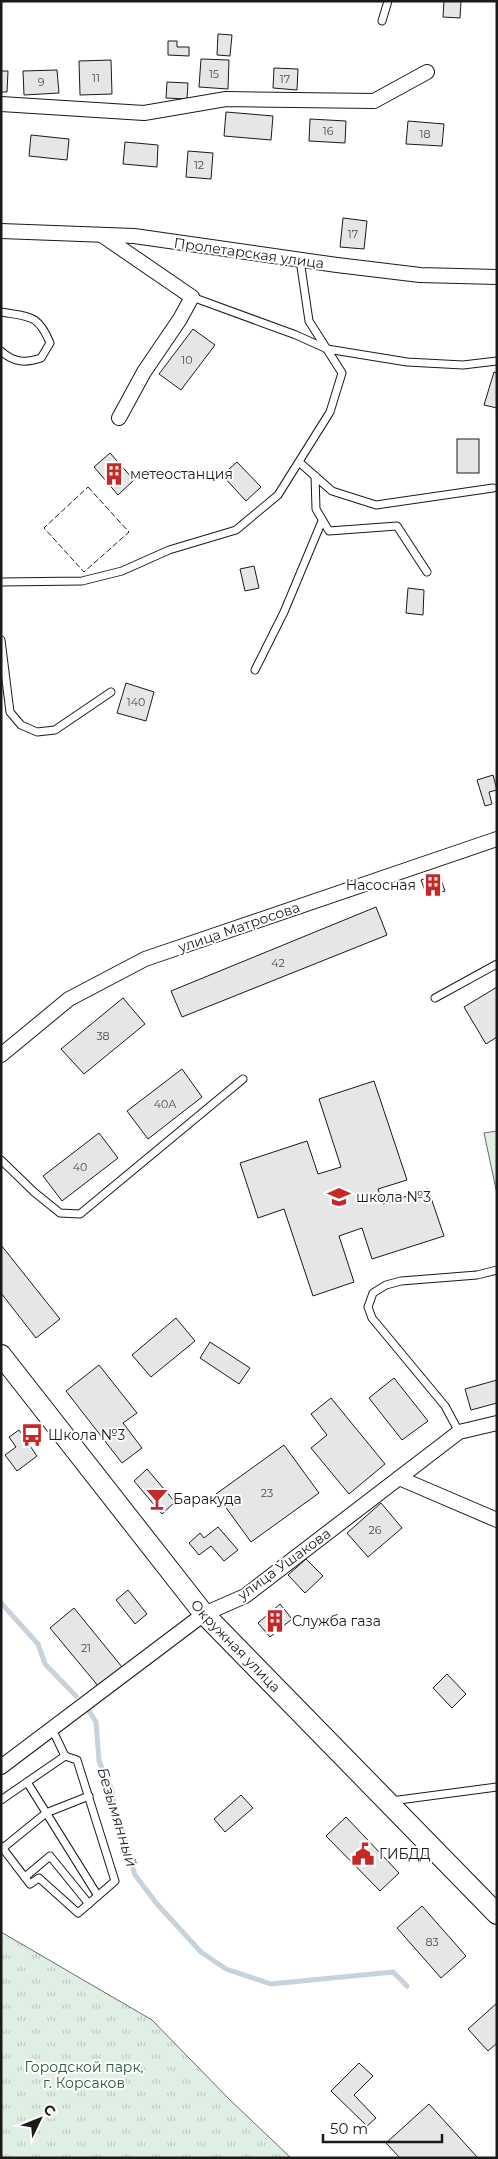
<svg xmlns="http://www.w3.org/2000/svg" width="498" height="2159" viewBox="0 0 498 2159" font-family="Montserrat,sans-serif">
  <defs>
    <pattern id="park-tufts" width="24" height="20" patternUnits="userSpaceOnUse" patternTransform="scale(1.25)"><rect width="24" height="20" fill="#e0efe3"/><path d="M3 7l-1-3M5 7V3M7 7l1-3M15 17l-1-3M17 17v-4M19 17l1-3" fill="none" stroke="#c0ccc2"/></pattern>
  </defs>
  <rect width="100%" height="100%" fill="#fff"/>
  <polygon fill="url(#park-tufts)" stroke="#6a6a6a" points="1,1932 152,2020 230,2100 291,2158 1,2158"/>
  <polygon fill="#e0efe3" stroke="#6a6a6a" points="497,1131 497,1194 484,1133"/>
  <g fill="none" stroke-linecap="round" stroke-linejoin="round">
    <g stroke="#c6d2dc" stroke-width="5">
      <polyline points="1,1603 38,1644 45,1664 76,1696"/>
      <polyline points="89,1711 96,1722 99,1761 112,1790 115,1815 124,1833 128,1852 135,1875 157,1904 201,1952 226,1969 271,1984 393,1972 407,1986"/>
    </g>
  </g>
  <g fill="#e6e6e6" stroke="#1a1a1a">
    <polygon points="444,1 461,1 460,18 443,17"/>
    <polygon points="218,34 232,35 230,56 217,55"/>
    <polygon points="168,41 177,41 177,47 189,47 189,56 168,55"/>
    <polygon points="201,59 229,60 228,89 199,87"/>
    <polygon points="111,60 112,94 80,95 79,61"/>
    <polygon points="274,68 298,69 297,90 273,88"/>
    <polygon points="57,70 59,93 24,95 23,71"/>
    <polygon points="1,71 8,71 7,92 1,92"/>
    <polygon points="167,82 188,83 187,99 166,98"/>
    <polygon points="226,112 273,116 271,140 224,136"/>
    <polygon points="310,119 346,121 345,143 309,141"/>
    <polygon points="408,121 444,124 442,146 406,144"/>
    <polygon points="31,135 69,139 67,160 29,156"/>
    <polygon points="125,142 158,145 157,167 123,164"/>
    <polygon points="188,151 213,153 211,179 186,177"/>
    <polygon points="343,218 367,221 364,249 340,247"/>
    <polygon points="193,329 215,345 181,390 159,374"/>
    <polygon points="494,372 497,373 497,408 484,405"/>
    <rect x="457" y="439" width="22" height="34"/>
    <polygon points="110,453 134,480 118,495 94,467"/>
    <polygon points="237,462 261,487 246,501 222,475"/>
    <polygon points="254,566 259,588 245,591 240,569"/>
    <polygon points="408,588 424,590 423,615 406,613"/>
    <polygon points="126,683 154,692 146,721 117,713"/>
    <polygon points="493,775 497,790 489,792 492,804 485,806 477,780"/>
    <polygon points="439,874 445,891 427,896 421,880"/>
    <polygon points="376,907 387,935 182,1017 171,991"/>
    <polygon points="497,987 497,1037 486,1044 464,1007"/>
    <polygon points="123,998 145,1024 84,1074 61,1049"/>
    <polygon points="182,1069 202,1097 148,1139 127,1111"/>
    <polygon points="374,1081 407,1180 378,1189 383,1204 428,1189 444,1236 372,1259 362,1228 339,1236 354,1282 313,1296 284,1209 258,1218 240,1163 307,1141 318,1174 341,1167 319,1099"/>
    <polygon points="99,1133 118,1158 62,1201 43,1176"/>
    <polygon points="1,1245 60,1319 36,1338 1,1293"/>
    <polygon points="176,1318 195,1341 151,1377 132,1355"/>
    <polygon points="210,1342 250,1368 239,1384 200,1358"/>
    <polygon points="99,1365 137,1413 123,1423 142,1448 122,1463 66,1391"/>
    <polygon points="394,1378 428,1421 402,1440 369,1398"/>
    <polygon points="497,1380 497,1403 471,1410 465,1389"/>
    <polygon points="331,1398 385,1464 349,1494 311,1448 327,1435 311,1414"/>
    <polygon points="19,1430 37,1456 17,1471 5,1455 16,1447 9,1437"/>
    <polygon points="284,1445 319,1493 251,1542 216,1494"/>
    <polygon points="147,1469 175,1502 162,1514 134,1481"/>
    <polygon points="381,1503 402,1528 368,1557 347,1533"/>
    <polygon points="218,1527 238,1550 224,1561 211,1546 199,1555 189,1543 200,1533 204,1538"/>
    <polygon points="306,1559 323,1576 305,1593 288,1575"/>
    <polygon points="128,1590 147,1614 135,1624 116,1600"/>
    <polygon points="280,1604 292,1619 270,1637 258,1623"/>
    <polygon points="74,1608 122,1667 99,1687 50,1628"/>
    <polygon points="447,1674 466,1694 452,1708 433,1688"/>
    <polygon points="241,1795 253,1808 225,1832 214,1819"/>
    <polygon points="346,1817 399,1873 380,1891 326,1836"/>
    <polygon points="422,1906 466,1956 441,1978 397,1928"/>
    <polygon points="497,2003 497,2043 488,2051 468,2029"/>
    <polygon points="359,2063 373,2076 354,2095 376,2118 367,2126 331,2091"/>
    <polygon points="429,2104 478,2158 400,2158 386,2143"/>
  </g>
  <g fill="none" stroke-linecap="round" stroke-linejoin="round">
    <defs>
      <g id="lane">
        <polyline points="382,21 388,1"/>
        <polyline points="192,297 296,335 327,349 407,362 463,365 497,361"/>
        <path d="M1 312C30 317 38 314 50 343L41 358C26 363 14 363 1 351"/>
        <polyline points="299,462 332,491 376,505 493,488"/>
        <polyline points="315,476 316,509 329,531 397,526 427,572"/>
        <polyline points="1,582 82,581 122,571 169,550 236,530 278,495 330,412 342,373 309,321 300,260"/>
        <polyline points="1,640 10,712 21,725 37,732 55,730 111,692"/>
        <polyline points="255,670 284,612 322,521"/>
        <polyline points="435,998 497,964"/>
        <polyline points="1,1160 34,1192 60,1213 80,1214 243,1079"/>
        <polyline points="459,1432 445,1406 372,1318 368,1307 373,1293 386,1285 401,1281 477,1275 497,1270"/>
        <polyline points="27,1782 98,1896"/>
        <polyline points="1,1800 65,1756"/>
        <polyline points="391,1801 497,1787"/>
        <polyline points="1,1846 30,1884 39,1878 78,1913 115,1881 77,1760 65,1756 52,1729"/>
        <polyline points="3,1848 46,1813 89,1796"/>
        <polyline points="25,1877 50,1856 89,1904"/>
      </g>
      <g id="street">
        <polyline points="1,104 144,113 226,99 374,101 427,72"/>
        <polyline points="1,231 134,236 337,265 420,275 497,277"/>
        <polyline points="103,236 192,297 180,319 144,372 119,418"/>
        <polyline points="1,1055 69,999 145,959 497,839"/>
        <polyline points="399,1478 497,1520"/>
        <polyline points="1,1767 204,1614 245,1596 459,1432 497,1423"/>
      </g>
      <g id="secondary">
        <path id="s1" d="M1 1355 204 1614 497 1914"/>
      </g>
    </defs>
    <use href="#lane" stroke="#1a1a1a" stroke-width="9"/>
    <use href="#street" stroke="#1a1a1a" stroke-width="16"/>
    <use href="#secondary" stroke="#1a1a1a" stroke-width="22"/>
    <use href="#lane" stroke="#fff" stroke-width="7"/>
    <use href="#street" stroke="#fff" stroke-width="14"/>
    <use href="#secondary" stroke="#fff" stroke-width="20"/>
    <polygon stroke="#1a1a1a" stroke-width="1" stroke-dasharray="6 2.5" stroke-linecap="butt" points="88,487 129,532 84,572 44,528"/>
  </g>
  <defs>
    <symbol id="building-bare" viewBox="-9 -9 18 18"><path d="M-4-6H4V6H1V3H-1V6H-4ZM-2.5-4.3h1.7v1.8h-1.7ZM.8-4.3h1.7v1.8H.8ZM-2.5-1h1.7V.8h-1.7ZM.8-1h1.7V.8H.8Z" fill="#c62828" stroke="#fff" stroke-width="2.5" paint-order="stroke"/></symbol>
    <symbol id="school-bare" viewBox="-9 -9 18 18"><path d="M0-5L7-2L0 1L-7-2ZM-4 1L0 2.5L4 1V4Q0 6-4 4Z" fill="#c62828" stroke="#fff" stroke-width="2.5" paint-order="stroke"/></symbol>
    <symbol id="bus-bare" viewBox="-9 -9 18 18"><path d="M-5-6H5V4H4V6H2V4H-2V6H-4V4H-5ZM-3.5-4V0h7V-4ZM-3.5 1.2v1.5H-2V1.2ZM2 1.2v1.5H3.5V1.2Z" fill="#c62828" stroke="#fff" stroke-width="2.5" paint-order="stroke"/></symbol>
    <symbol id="bar-bare" viewBox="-9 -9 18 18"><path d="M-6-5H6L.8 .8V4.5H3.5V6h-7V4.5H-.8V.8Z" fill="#c62828" stroke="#fff" stroke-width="2.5" paint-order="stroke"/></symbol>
    <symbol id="civic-bare" viewBox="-9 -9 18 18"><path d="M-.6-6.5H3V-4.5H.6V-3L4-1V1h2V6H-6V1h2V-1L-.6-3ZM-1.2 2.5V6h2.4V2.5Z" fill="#c62828" stroke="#fff" stroke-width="2.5" paint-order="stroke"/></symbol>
  </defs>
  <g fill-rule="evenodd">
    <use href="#building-bare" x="98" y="458" width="32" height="32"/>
    <use href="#building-bare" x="417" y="869" width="32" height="32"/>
    <use href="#school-bare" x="323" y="1181" width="32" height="32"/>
    <use href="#bus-bare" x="16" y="1419" width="32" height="32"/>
    <use href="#bar-bare" x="141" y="1483" width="32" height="32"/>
    <use href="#building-bare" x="259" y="1605" width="32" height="32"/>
    <use href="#civic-bare" x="347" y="1838" width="32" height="32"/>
  </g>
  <g text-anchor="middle" stroke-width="4" stroke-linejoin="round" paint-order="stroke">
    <g font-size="11" fill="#4d4d4d">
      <text x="214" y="78">15</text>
      <text x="96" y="82">11</text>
      <text x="285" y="83">17</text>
      <text x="41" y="86">9</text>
      <text x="328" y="135">16</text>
      <text x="425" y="138">18</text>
      <text x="199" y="169">12</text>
      <text x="353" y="238">17</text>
      <text x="187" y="364">10</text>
      <text x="136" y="706">140</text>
      <text x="278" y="967">42</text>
      <text x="103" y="1040">38</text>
      <text x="165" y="1108">40А</text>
      <text x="80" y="1171">40</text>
      <text x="267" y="1497">23</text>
      <text x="375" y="1534">26</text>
      <text x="86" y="1652">21</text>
      <text x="432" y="1946">83</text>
    </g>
    <g font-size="14" fill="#1a1a1a" stroke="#fff">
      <text transform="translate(249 253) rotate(8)" y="5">Пролетарская улица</text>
      <text transform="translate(239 927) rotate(-19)" y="5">улица Матросова</text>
      <text transform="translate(284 1564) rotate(-36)" y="5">улица Ушакова</text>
      <text dy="5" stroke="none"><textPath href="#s1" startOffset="374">Окружная улица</textPath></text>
    </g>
    <g font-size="14" fill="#1a1a1a" stroke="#fff" text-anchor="start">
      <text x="130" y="479">метеостанция</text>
      <text x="416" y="890" text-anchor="end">Насосная</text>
      <text x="356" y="1202">школа №3</text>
      <text x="48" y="1440">Школа №3</text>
      <text x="173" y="1504">Баракуда</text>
      <text x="292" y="1626">Служба газа</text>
      <text x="379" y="1859">ГИБДД</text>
    </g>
    <g font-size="14" fill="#2b5a34" stroke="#fff">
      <text x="84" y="2072">Городской парк,<tspan x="84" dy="16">г. Корсаков</tspan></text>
    </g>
    <g font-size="15" font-style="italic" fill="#1a1a1a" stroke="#fff">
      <text transform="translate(117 1817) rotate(73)" y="5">Безымянный</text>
    </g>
  </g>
  <rect width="498" height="2159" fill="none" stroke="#1a1a1a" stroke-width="5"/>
  <g transform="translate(40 2119) rotate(47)" stroke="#ffffff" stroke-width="4" paint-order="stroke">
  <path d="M0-4L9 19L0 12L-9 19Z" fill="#1a1a1a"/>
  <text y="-8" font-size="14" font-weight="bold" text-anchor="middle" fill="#1a1a1a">С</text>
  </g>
  <path d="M323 2134v8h119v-8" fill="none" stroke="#1a1a1a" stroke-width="2.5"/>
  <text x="330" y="2134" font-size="15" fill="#1a1a1a" stroke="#ffffff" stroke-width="4" paint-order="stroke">50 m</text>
</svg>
